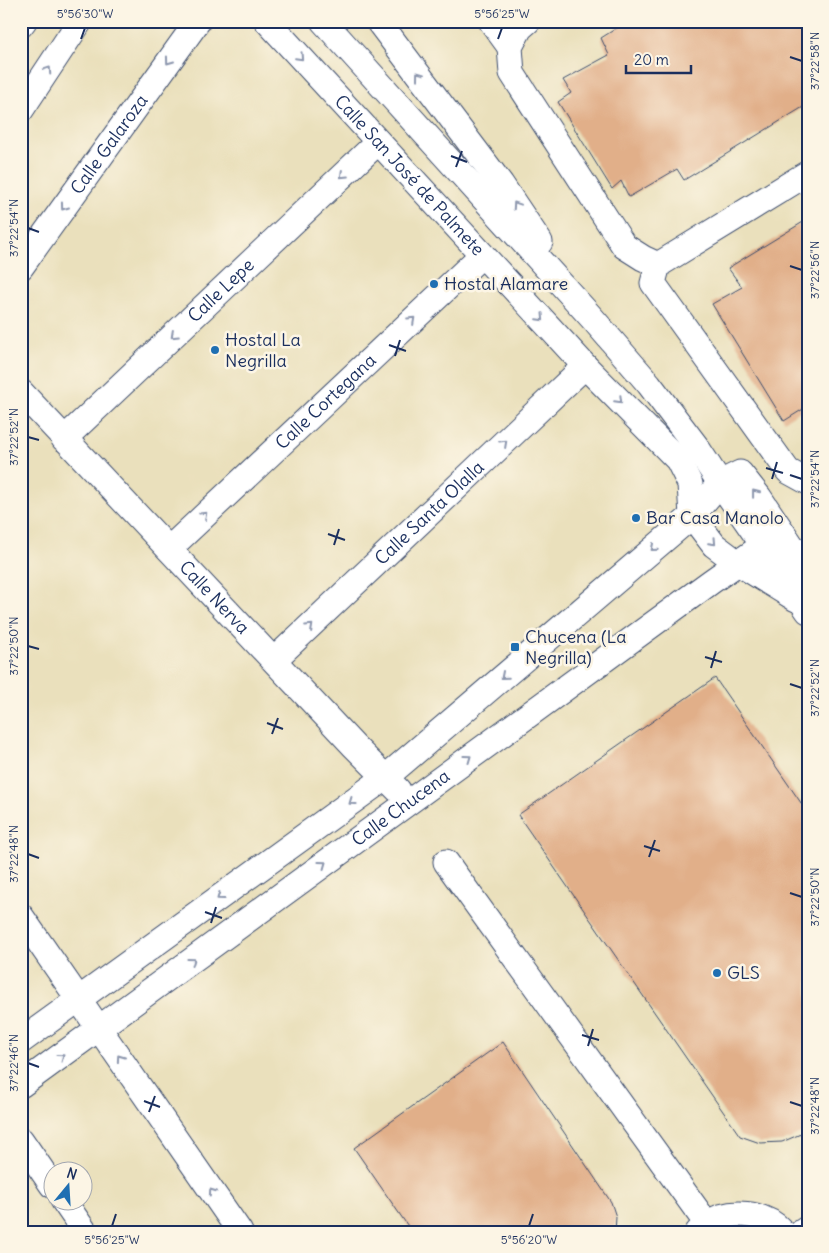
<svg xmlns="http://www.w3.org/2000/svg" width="829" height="1253" viewBox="0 0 829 1253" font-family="Delius,sans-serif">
  <rect width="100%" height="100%" fill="#fcf5e5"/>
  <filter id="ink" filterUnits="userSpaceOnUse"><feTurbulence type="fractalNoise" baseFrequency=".02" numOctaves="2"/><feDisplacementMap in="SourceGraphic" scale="10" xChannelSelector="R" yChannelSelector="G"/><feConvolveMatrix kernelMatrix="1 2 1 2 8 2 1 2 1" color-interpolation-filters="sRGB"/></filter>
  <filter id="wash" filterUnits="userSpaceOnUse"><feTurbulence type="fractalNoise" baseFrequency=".0096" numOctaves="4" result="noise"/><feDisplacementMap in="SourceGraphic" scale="20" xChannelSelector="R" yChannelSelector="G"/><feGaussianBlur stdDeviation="1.12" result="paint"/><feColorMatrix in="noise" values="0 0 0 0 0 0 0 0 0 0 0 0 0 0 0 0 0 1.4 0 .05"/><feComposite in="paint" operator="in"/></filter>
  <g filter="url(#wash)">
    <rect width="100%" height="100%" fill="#eae0bc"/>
    <g id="blocks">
      <g fill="#e1af89">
        <polygon points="628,21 808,21 808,104 684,180 677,169 629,197 621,181 612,189 558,102 571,93 563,80 609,55 601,38"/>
        <polygon points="808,219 808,406 784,421 712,304 742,287 728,268"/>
        <polygon points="715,678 808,813 808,1130 803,1133 782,1142 760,1143 740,1136 518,815"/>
        <polygon points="503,1042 611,1202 616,1217 615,1232 412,1232 354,1148"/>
      </g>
    </g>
  </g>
  <g filter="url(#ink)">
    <use href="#blocks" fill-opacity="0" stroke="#3a4a6c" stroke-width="1"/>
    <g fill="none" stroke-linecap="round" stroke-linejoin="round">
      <defs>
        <g id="minor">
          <path id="s1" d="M267 21 585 366 678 460 690 484 692 516"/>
          <polyline points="323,21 592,318 649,384 696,446 720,483 763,545 808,611"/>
          <polyline points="378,21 501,184 540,242"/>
          <polyline points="491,21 510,47"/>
          <polyline points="528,21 520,28 510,47 512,73 624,246 643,258 658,265"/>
          <polyline points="21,25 24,21"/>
          <polyline points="21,110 80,21"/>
          <polyline points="808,173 658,265 653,283 788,471 808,482"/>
          <path id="s2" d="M21 267 198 21"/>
          <path id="s3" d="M21 392 354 746 398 790"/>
          <path id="s4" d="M64 439 378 142"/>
          <polyline points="692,516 714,545 738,563 796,599"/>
          <path id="s5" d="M169 549 482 255"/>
          <path id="s6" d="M274 660 585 366"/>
          <polyline points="446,862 707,1224"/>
          <polyline points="21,916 240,1232"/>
          <polyline points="21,1041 386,777 692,516 720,483 740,473 759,497 808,570"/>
          <path id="s7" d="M21 1085 712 581 782 532"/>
          <polyline points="21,1140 52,1185"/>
          <polyline points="63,1200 85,1232"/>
          <path d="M698 1232C701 1229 704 1226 707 1224 730 1208 764 1212 783 1232"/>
          <polyline points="802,1232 808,1228"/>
        </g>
      </defs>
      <use href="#minor" stroke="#3a4a6c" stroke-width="27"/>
      <use href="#minor" stroke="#fff" stroke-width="25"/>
    </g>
    <defs><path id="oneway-chevron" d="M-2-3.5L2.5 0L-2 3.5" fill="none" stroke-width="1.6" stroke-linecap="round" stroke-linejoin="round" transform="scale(1.25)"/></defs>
    <g stroke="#8d97ae">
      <use href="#oneway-chevron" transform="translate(300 57) rotate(47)"/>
      <use href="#oneway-chevron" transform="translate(169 61) rotate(126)"/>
      <use href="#oneway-chevron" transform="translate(48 70) rotate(-56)"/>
      <use href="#oneway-chevron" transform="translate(419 75) rotate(-127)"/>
      <use href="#oneway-chevron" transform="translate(343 175) rotate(137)"/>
      <use href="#oneway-chevron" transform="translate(516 205) rotate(-124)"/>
      <use href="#oneway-chevron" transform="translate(64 207) rotate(126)"/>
      <use href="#oneway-chevron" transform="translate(541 318) rotate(47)"/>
      <use href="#oneway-chevron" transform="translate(412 320) rotate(-43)"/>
      <use href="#oneway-chevron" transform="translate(174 335) rotate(137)"/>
      <use href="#oneway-chevron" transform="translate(619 400) rotate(45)"/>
      <use href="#oneway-chevron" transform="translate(504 443) rotate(-43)"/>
      <use href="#oneway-chevron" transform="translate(755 493) rotate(-128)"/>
      <use href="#oneway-chevron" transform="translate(204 515) rotate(-43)"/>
      <use href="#oneway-chevron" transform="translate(713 542) rotate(47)"/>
      <use href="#oneway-chevron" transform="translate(654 548) rotate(140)"/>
      <use href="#oneway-chevron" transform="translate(310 627) rotate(-43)"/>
      <use href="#oneway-chevron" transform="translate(504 676) rotate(139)"/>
      <use href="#oneway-chevron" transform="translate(468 758) rotate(-36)"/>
      <use href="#oneway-chevron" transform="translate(352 802) rotate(144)"/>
      <use href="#oneway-chevron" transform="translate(323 864) rotate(-36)"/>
      <use href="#oneway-chevron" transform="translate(220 897) rotate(144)"/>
      <use href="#oneway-chevron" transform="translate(192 961) rotate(-36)"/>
      <use href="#oneway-chevron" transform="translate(61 1057) rotate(-36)"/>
      <use href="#oneway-chevron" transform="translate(120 1058) rotate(-125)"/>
      <use href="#oneway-chevron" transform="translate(212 1192) rotate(-125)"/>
    </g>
  </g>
  <path fill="none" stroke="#1b2f5e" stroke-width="2" d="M81 39 85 28M498 39 502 28M790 57 802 61M451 156 467 162M456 167 462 151M28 228 39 232M790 266 802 270M389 345 406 351M395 356 400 340M28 437 39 440M766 468 783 473M790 475 802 479M772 479 777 462M328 534 345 540M334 545 339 529M28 646 39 649M705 657 722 662M711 668 716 651M790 684 802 688M267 723 283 729M272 734 278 718M644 846 660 851M28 854 39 858M649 857 655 840M790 893 802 897M205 912 222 918M211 923 216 907M582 1035 599 1040M588 1046 593 1029M28 1063 39 1067M144 1101 160 1107M790 1102 802 1106M149 1112 155 1096M112 1226 116 1214M529 1226 533 1214"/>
  <g fill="#1f6fb2" stroke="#fcf5e5" stroke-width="2">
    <circle cx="434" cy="284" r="5"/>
    <circle cx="215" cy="350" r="5"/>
    <circle cx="636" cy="518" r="5"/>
    <rect x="510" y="642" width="10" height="10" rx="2.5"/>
    <circle cx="717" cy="973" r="5"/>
  </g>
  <g text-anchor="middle" stroke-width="5" stroke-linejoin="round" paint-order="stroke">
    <g font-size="18" fill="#1b2f5e" stroke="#fcf5e5">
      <text dy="6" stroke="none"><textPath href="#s2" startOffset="151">Calle Galaroza</textPath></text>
      <text dy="6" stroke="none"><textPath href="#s1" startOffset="210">Calle San José de Palmete</textPath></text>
      <text dy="6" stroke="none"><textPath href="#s4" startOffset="216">Calle Lepe</textPath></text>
      <text dy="6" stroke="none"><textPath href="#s5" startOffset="215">Calle Cortegana</textPath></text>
      <text dy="6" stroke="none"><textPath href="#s6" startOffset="214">Calle Santa Olalla</textPath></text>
      <text dy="6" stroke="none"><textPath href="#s3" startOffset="282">Calle Nerva</textPath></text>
      <text dy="6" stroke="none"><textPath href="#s7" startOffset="470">Calle Chucena</textPath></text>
    </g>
    <g font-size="18" fill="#1b2f5e" stroke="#fcf5e5" text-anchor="start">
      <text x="444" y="290">Hostal Alamare</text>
      <text x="225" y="346">Hostal La<tspan x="225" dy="21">Negrilla</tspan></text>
      <text x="646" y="524">Bar Casa Manolo</text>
      <text x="525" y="643">Chucena (La<tspan x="525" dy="21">Negrilla)</tspan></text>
      <text x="727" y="979">GLS</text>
    </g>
  </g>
  <rect width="829" height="1253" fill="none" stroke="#fcf5e5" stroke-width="55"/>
  <g transform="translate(68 1186) rotate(18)"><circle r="24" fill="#fcf5e5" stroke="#a2a6af"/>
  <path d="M0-4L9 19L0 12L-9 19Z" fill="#1f6fb2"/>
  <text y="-8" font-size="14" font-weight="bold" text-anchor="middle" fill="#1b2f5e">N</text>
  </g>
  <path d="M626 65v8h65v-8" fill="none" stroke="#1b2f5e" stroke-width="2.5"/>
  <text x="634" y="65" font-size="15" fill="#1b2f5e" stroke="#fcf5e5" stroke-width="4" paint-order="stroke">20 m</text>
  <rect x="28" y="28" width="774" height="1198" fill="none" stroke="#1b2f5e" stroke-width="2"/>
  <g font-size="12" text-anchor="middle" fill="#1b2f5e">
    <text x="85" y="18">5°56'30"W</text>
    <text x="502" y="18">5°56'25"W</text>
    <text transform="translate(815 61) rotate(-90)" y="4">37°22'58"N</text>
    <text transform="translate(14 228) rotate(-90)" y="4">37°22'54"N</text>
    <text transform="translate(815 270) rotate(-90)" y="4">37°22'56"N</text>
    <text transform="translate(14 437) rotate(-90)" y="4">37°22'52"N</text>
    <text transform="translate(815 479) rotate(-90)" y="4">37°22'54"N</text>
    <text transform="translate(14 646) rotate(-90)" y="4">37°22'50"N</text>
    <text transform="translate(815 688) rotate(-90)" y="4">37°22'52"N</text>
    <text transform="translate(14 854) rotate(-90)" y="4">37°22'48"N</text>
    <text transform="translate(815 897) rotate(-90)" y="4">37°22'50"N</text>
    <text transform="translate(14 1063) rotate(-90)" y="4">37°22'46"N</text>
    <text transform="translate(815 1106) rotate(-90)" y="4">37°22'48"N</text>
    <text x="112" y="1244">5°56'25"W</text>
    <text x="529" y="1244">5°56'20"W</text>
  </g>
</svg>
